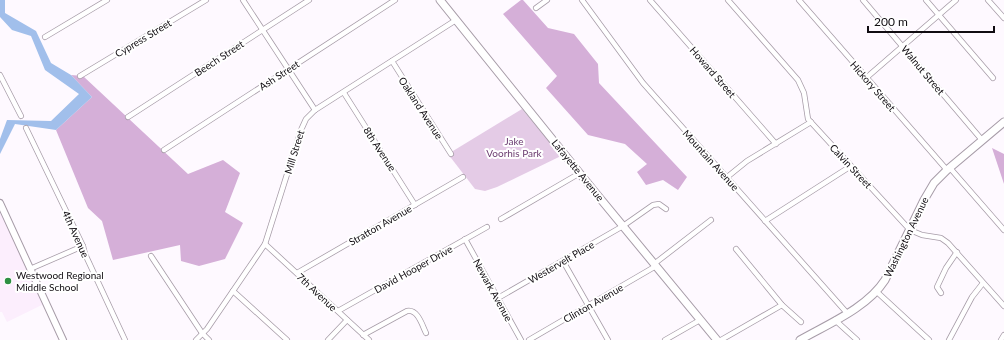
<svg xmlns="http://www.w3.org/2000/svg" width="1004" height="340" viewBox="0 0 1004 340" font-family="Lato,sans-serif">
  <rect width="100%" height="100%" fill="#fef9ff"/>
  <polygon fill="#fceefd" points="0,203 46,303 7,322 2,312 0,312"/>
  <polygon fill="#e4cbe6" points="522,109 561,156 497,187 485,191 475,189 448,154"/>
  <g fill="#d5afd8">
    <polygon points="521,0 523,0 548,28 574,34 598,64 599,83 687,177 678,190 663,180 646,185 637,172 647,164 625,144 588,135 546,88 557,76 503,14"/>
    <polygon points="71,75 83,76 188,174 223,160 240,173 225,212 243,223 225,259 199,266 181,261 180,245 113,260 102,221 88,208 56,130 92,97"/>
    <polygon points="992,148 1004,154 1004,184"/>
  </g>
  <polygon fill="#a1bfeb" points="0,0 5,0 5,13 36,31 51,63 71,75 92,97 56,130 15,124 0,154 0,139 7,120 51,121 79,94 45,70 31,36 12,30 0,17"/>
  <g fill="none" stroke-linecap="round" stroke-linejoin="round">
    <defs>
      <g id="street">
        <polyline points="243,0 315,110"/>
        <polyline points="582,0 643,83 847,313"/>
        <polyline points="650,0 776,144"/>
        <polyline points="728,0 798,80 804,93 808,119 910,230 922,235 941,238 948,243 1004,306"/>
        <polyline points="799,0 947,170"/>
        <polyline points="863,0 982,140"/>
        <polyline points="926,0 993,78"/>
        <polyline points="988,0 1004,18"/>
        <polyline points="536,8 547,0"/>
        <polyline points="45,37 107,0"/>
        <polyline points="392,61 451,154"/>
        <polyline points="0,75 21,116"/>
        <polyline points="80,76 206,0"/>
        <polyline points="866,78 956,0"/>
        <polyline points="344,93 415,205"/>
        <polyline points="128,117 309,0"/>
        <polyline points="26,128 83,246 85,254 125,340"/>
        <polyline points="164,150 395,0"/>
        <polyline points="950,168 1004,230"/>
        <polyline points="726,178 747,161 811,122"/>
        <polyline points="501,219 580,173"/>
        <polyline points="765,221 851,166"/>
        <polyline points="465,239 521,340"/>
        <polyline points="265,244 369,340"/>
        <polyline points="736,249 782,305 801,322"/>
        <polyline points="151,256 202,333 209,340"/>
        <polyline points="563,261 608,340"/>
        <polyline points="654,264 711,220"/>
        <polyline points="30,269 83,246"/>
        <polyline points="297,273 463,177"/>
        <polyline points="233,291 287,340"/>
        <polyline points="877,292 929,340"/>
        <polyline points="941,293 937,287 946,268 957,252"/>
        <polyline points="498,298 623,226 653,205 659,204 666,209"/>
        <polyline points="338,311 487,227"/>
        <polyline points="835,320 857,340"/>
        <path d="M363 335 407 311C418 309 422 325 426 333"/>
        <polyline points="196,340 207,329 265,244 301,130 306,119 315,110 456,20"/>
        <polyline points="328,340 347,320"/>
        <polyline points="529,340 656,266"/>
        <polyline points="665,340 700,320"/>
        <polyline points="721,340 782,305"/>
        <polyline points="949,340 972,297 983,283"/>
        <polyline points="1001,340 1004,335"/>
      </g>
      <polyline id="secondary" points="0,203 63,340"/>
      <g id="primary">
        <polyline points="440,0 594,191 717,340"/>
        <path d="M800 340C828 324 867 308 885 280L924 200 934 183 947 170 1004 122"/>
      </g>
    </defs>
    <use href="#street" stroke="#a79ca8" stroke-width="6"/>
    <use href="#secondary" stroke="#a79ca8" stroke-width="8"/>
    <use href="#primary" stroke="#a79ca8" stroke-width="9"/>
    <use href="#street" stroke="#fff" stroke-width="4.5"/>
    <use href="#secondary" stroke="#fff" stroke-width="6"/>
    <use href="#primary" stroke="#fff" stroke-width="7"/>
  </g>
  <circle fill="#2e8f42" stroke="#fff" stroke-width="1.5" cx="8" cy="281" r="4"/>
  <g text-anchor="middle" stroke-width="4" stroke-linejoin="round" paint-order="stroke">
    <g font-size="10" fill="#100c11" stroke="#fff">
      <text transform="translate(143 38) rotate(-31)" y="4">Cypress Street</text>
      <text transform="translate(219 58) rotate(-33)" y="4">Beech Street</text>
      <text transform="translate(923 70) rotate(50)" y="4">Walnut Street</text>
      <text transform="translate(713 72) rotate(49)" y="4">Howard Street</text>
      <text transform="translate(279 75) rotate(-33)" y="4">Ash Street</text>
      <text transform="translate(873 86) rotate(49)" y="4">Hickory Street</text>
      <text transform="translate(421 108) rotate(57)" y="4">Oakland Avenue</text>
      <text transform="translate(380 149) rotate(57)" y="4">8th Avenue</text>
      <text transform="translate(294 152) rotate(-73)" y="4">Mill Street</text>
      <text transform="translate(711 160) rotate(48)" y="4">Mountain Avenue</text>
      <text transform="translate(851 166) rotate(47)" y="4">Calvin Street</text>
      <text transform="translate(578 170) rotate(51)" y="4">Lafayette Avenue</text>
      <text transform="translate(380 225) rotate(-30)" y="4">Stratton Avenue</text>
      <text transform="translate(76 234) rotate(66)" y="4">4th Avenue</text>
      <text transform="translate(906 237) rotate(-64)" y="4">Washington Avenue</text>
      <text transform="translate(561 262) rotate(-30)" y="4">Westervelt Place</text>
      <text transform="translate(413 269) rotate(-29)" y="4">David Hooper Drive</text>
      <text transform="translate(493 290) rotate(61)" y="4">Newark Avenue</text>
      <text transform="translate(317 292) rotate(43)" y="4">7th Avenue</text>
      <text transform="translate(593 303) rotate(-30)" y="4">Clinton Avenue</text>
    </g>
    <g font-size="10" fill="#6b3c70" stroke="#fff">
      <text x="514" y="145">Jake<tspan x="514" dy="12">Voorhis Park</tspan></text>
    </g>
    <g font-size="10" fill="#100c11" stroke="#fff" text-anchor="start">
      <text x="16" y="279">Westwood Regional<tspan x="16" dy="12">Middle School</tspan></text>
    </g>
  </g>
  <path d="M868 26v6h126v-6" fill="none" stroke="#100c11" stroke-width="2"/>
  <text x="874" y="26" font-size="12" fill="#100c11" stroke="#ffffff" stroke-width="3" paint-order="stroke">200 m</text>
</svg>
